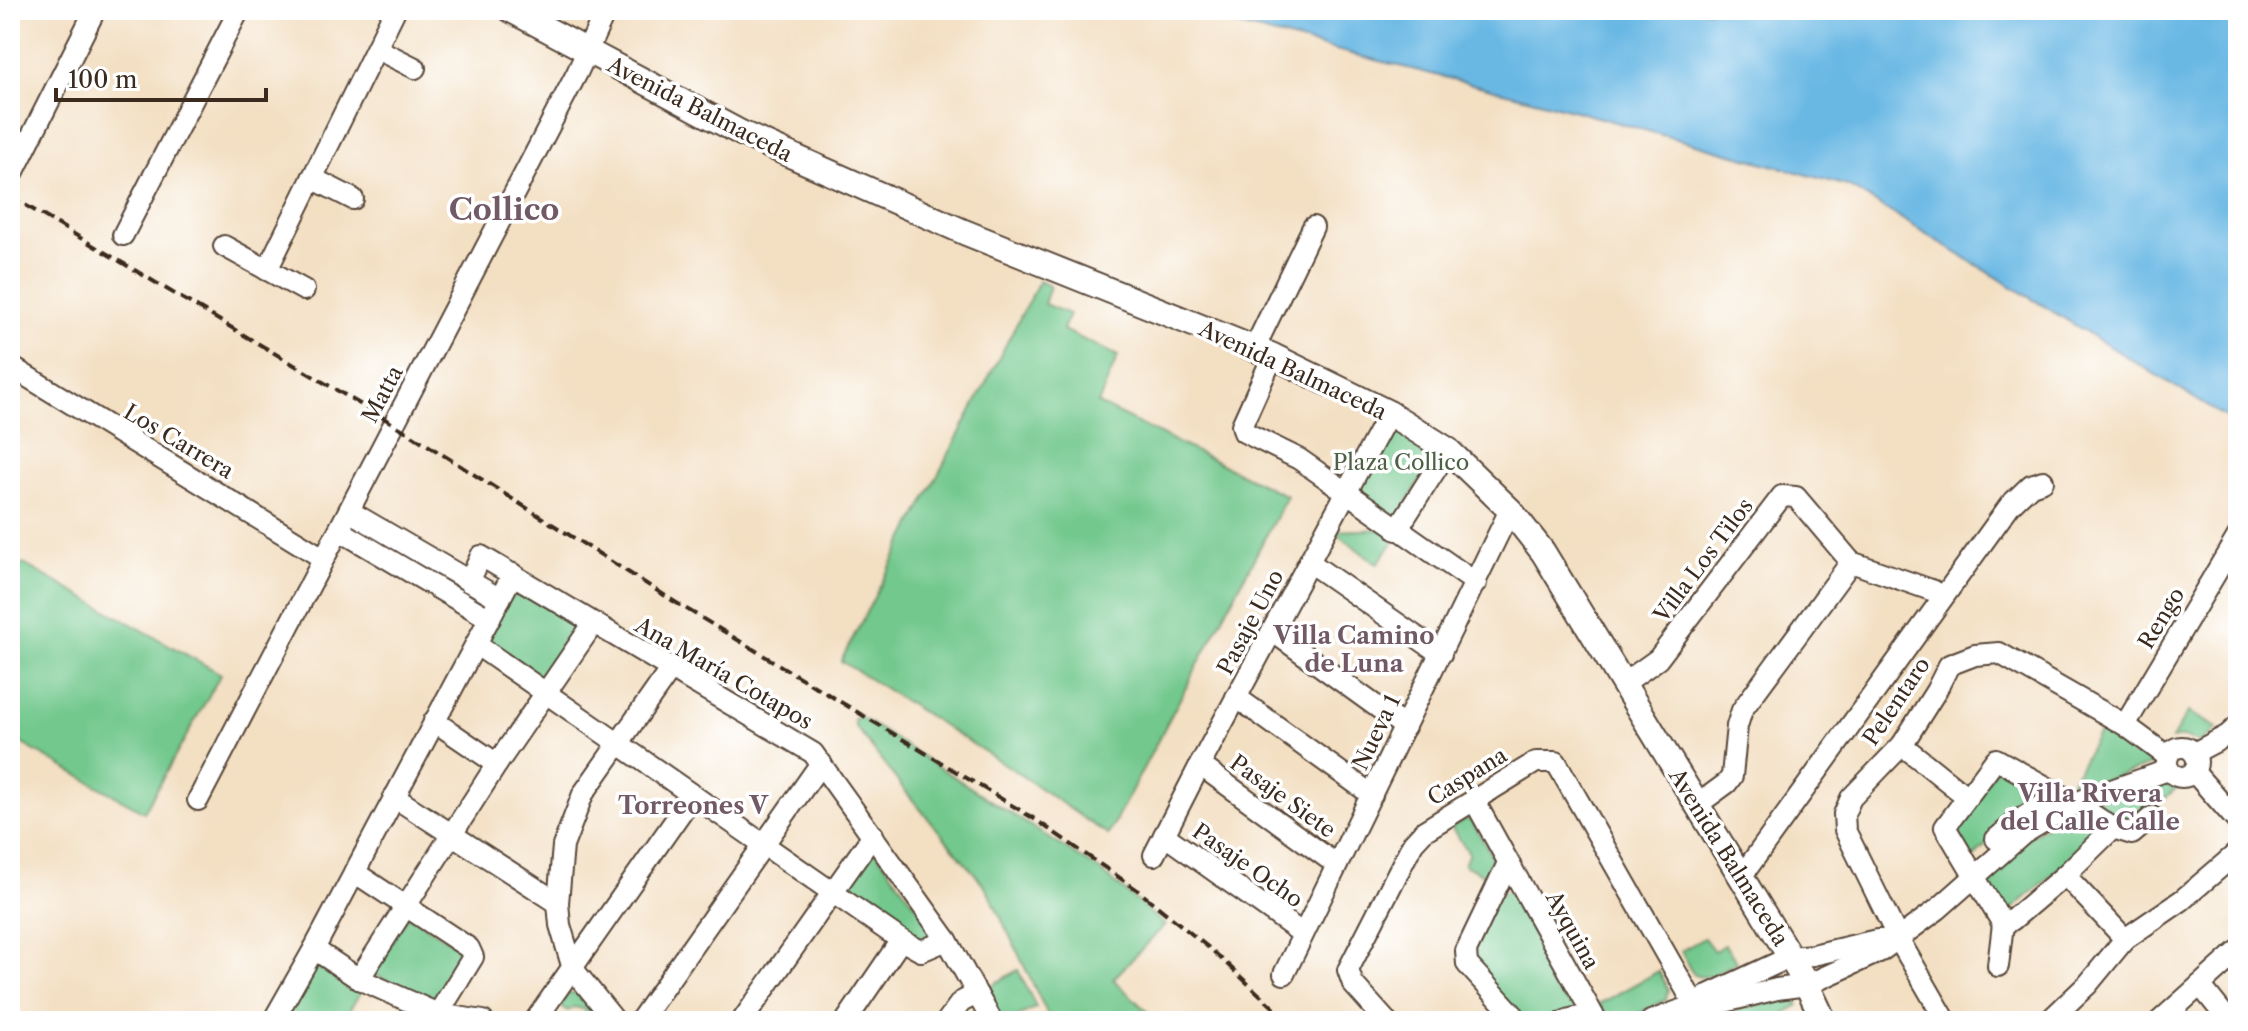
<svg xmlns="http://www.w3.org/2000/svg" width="2248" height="1031" viewBox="0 0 2248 1031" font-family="'Libre Caslon Text',serif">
  <rect width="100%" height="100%" fill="#fff"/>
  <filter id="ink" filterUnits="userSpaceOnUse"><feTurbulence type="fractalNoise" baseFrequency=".0125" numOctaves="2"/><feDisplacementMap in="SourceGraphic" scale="16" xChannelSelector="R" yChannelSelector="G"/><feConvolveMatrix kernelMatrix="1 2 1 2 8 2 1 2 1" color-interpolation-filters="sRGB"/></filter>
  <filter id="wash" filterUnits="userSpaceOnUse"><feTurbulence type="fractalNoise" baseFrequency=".006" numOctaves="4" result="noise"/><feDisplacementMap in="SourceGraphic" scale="32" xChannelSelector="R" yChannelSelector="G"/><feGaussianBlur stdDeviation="1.8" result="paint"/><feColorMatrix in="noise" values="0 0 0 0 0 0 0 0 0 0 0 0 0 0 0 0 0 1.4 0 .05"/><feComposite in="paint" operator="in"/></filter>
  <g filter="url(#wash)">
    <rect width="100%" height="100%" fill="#f3dfc2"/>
    <g fill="#72c88d" stroke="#567956" stroke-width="2">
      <polygon points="1039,281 1050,286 1044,304 1069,314 1063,330 1118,356 1098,404 1287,496 1108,835 1012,769 841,661"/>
      <polygon points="1387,424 1439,447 1398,519 1352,489"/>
      <polygon points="1389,529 1398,536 1377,564 1333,531"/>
      <polygon points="22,563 221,674 144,812 10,737 10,585"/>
      <polygon points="517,592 524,592 584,628 547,686 494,649 490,638 510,595"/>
      <polygon points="2188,712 2217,728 2200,743 2184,737 2172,739"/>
      <polygon points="859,716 1102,872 1165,925 1113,979 1157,1021 1048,1021 1047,1013 986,887 906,792 855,726 854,719"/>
      <polygon points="2103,725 2158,756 2160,762 2073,791 2065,792"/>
      <path d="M1998 766 2051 796C2022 814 1995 832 1973 859L1953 828Z"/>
      <polygon points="2167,777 2182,783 2132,828 2097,809 2095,801"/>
      <polygon points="2074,809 2106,829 2003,917 1981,879 2015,846"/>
      <polygon points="1466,819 1472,821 1497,865 1491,878 1464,865 1469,853 1451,827"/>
      <polygon points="870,844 935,931 930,940 921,944 839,891"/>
      <polygon points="1507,891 1517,897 1579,1008 1561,1021 1519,1021 1467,963 1499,894"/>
      <polygon points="408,915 469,954 439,1005 373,974"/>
      <path d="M1704 938 1714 951 1725 945 1737 962C1728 967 1705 983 1694 974 1689 970 1685 958 1681 951Z"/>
      <polygon points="323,962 363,989 342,1021 280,1021 310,967"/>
      <polygon points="1018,970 1036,1007 1009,1021 1000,1021 982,991"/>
      <polygon points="1659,971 1668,989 1666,1000 1623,1021 1609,1021 1599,1004"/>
      <polygon points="569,993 579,993 601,1021 589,1021 590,1017 583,1009 574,1007 568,1011 559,1005"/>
      <polygon points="1785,1000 1794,1000 1799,1005 1770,1021 1714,1021 1714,1017 1719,1012"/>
    </g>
    <polygon fill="#69b8e4" stroke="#527181" stroke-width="2" points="1176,10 2238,10 2238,425 1848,186 1535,100"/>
  </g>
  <g filter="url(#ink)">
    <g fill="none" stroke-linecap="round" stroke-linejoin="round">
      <defs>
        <g id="minor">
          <polyline points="377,49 415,68"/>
          <polyline points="11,177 95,10"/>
          <polyline points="312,178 353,199"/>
          <polyline points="123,235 239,10"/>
          <polyline points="224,246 304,290"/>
          <polyline points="267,270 395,10"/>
          <polyline points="1254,349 1313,227"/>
          <polyline points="1273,356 1242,425 1244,432 1299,459 1476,583"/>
          <polyline points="10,366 323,558"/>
          <polyline points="349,511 500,599"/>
          <polyline points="339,530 490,619"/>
          <polyline points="1397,530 1448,450"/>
          <polyline points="1309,562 1441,654"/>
          <polyline points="469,582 481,556 813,753 947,940 992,1021"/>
          <polyline points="1272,631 1405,727"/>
          <path d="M477 645C618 744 761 841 901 940L921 951 947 940"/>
          <polyline points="1623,684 1658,659 1782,496 1796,497 1851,562 1934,591"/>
          <polyline points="1236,697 1372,795"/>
          <polyline points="434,721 497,764"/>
          <polyline points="2125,725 2238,536"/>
          <polyline points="1902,745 1967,797"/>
          <circle cx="2182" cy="762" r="15"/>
          <polyline points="2194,753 2228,735 2238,726"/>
          <polyline points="1200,765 1337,865"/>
          <polyline points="2194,772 2238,822"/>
          <polyline points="394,797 558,903"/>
          <polyline points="198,800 577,73 606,10"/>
          <polyline points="1474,800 1596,1020"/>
          <polyline points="1697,805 1727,783 1732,776 1737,726 1742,710 1851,562"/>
          <path d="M2113 828 2065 875 2012 920 2003 924C1983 892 1965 860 1945 827L1996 759 2075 803 2113 828 2132 834 2152 817"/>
          <polyline points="1164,835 1303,934"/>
          <path d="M1996 839C2016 821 2037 806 2062 796"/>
          <polyline points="1154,855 1200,765 1389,413"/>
          <polyline points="1508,863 1466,951 1467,964 1519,1021"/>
          <polyline points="354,872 469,948 473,957 438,1014"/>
          <polyline points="2065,875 2125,939"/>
          <polyline points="1741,877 2010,505 2031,485 2043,481"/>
          <polyline points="314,949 359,979 438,1014 483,1021"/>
          <polyline points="1998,966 2003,924"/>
          <polyline points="1284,974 1510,510"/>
          <polyline points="359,979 497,764 593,624"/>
          <polyline points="2200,985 2229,1021"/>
          <polyline points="1695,1005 1712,1005 1777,989 1807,985 1881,951 1938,909 2023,834 2075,803 2168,770"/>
          <polyline points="273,1021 314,949 513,574"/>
          <polyline points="535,1021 693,795"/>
          <polyline points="615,1021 573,969 560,925 558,903 563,846 583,794 670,670"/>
          <polyline points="640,1021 821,763"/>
          <polyline points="742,1021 873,835"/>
          <polyline points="846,1021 901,940"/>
          <polyline points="947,1021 961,1002 977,994"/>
          <polyline points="1386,1021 1353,984 1348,970 1413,843 1424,831 1536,762 1556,762 1704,1021"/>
          <path d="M1565 1021C1577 1016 1585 1016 1597 1021"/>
          <polyline points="1651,1021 1695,1005 1708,995 1790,957 1813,955 1877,940 1891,940"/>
          <polyline points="1946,1021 1899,940 1845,830 1844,814 1851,798 1902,745 1936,691 1949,665 1975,655 1999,653 2125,725 2167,756"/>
          <polyline points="2049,1021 2088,984 2125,939 2182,900 2238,852"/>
          <polyline points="2160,1021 2238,951"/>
        </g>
        <polyline id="major" points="511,10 741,133 964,232 1273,356 1389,413 1448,450 1510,510 1543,552 1790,957 1807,985 1824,1021"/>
      </defs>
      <use href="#minor" stroke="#574537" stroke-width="24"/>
      <use href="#major" stroke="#574537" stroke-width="28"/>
      <use href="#minor" stroke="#fff" stroke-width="20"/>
      <use href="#major" stroke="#fff" stroke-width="24"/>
      <polyline stroke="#3b2a1e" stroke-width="4" stroke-dasharray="12 6" stroke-linecap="butt" points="10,196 407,432 675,602 1033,818 1136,889 1214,952 1288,1021"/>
    </g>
  </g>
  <g text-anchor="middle" stroke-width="7" stroke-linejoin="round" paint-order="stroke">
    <g font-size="22" fill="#3b2a1e" stroke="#fff">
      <text transform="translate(700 109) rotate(27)" y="8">Avenida Balmaceda</text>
      <text transform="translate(1293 370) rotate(25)" y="8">Avenida Balmaceda</text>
      <text transform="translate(382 394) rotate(-62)" y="8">Matta</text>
      <text transform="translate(179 441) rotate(31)" y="8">Los Carrera</text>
      <text transform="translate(1703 560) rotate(-53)" y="8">Villa Los Tilos</text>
      <text transform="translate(2161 618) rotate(-59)" y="8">Rengo</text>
      <text transform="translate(1250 622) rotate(-62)" y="8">Pasaje Uno</text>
      <text transform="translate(724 673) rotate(30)" y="8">Ana María Cotapos</text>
      <text transform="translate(1896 701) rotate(-56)" y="8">Pelentaro</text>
      <text transform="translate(1376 732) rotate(-64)" y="8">Nueva 1</text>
      <text transform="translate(1467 776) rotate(-32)" y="8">Caspana</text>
      <text transform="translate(1283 796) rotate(36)" y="8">Pasaje Siete</text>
      <text transform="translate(1729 857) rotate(58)" y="8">Avenida Balmaceda</text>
      <text transform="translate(1248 865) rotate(35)" y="8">Pasaje Ocho</text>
      <text transform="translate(1573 930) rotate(61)" y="8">Ayquina</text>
    </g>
    <g font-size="22" fill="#4e6145" stroke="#fff">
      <text x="1401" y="470">Plaza Collico</text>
    </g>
    <g font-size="24" font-weight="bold" fill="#715a65" stroke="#fff">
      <text x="1354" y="644">Villa Camino<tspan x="1354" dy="28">de Luna</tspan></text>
      <text x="2090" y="802">Villa Rivera<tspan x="2090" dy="28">del Calle Calle</tspan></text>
      <text x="693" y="814">Torreones V</text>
    </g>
    <g font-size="30" font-weight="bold" fill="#715a65" stroke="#fff">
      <text x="504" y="220">Collico</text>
    </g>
  </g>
  <rect width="2248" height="1031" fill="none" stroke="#fff" stroke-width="40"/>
  <path d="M56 88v12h210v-12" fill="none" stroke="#3b2a1e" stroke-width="4"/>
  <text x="68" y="88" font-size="24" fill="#3b2a1e" stroke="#ffffff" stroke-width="6" paint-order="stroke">100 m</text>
</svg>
